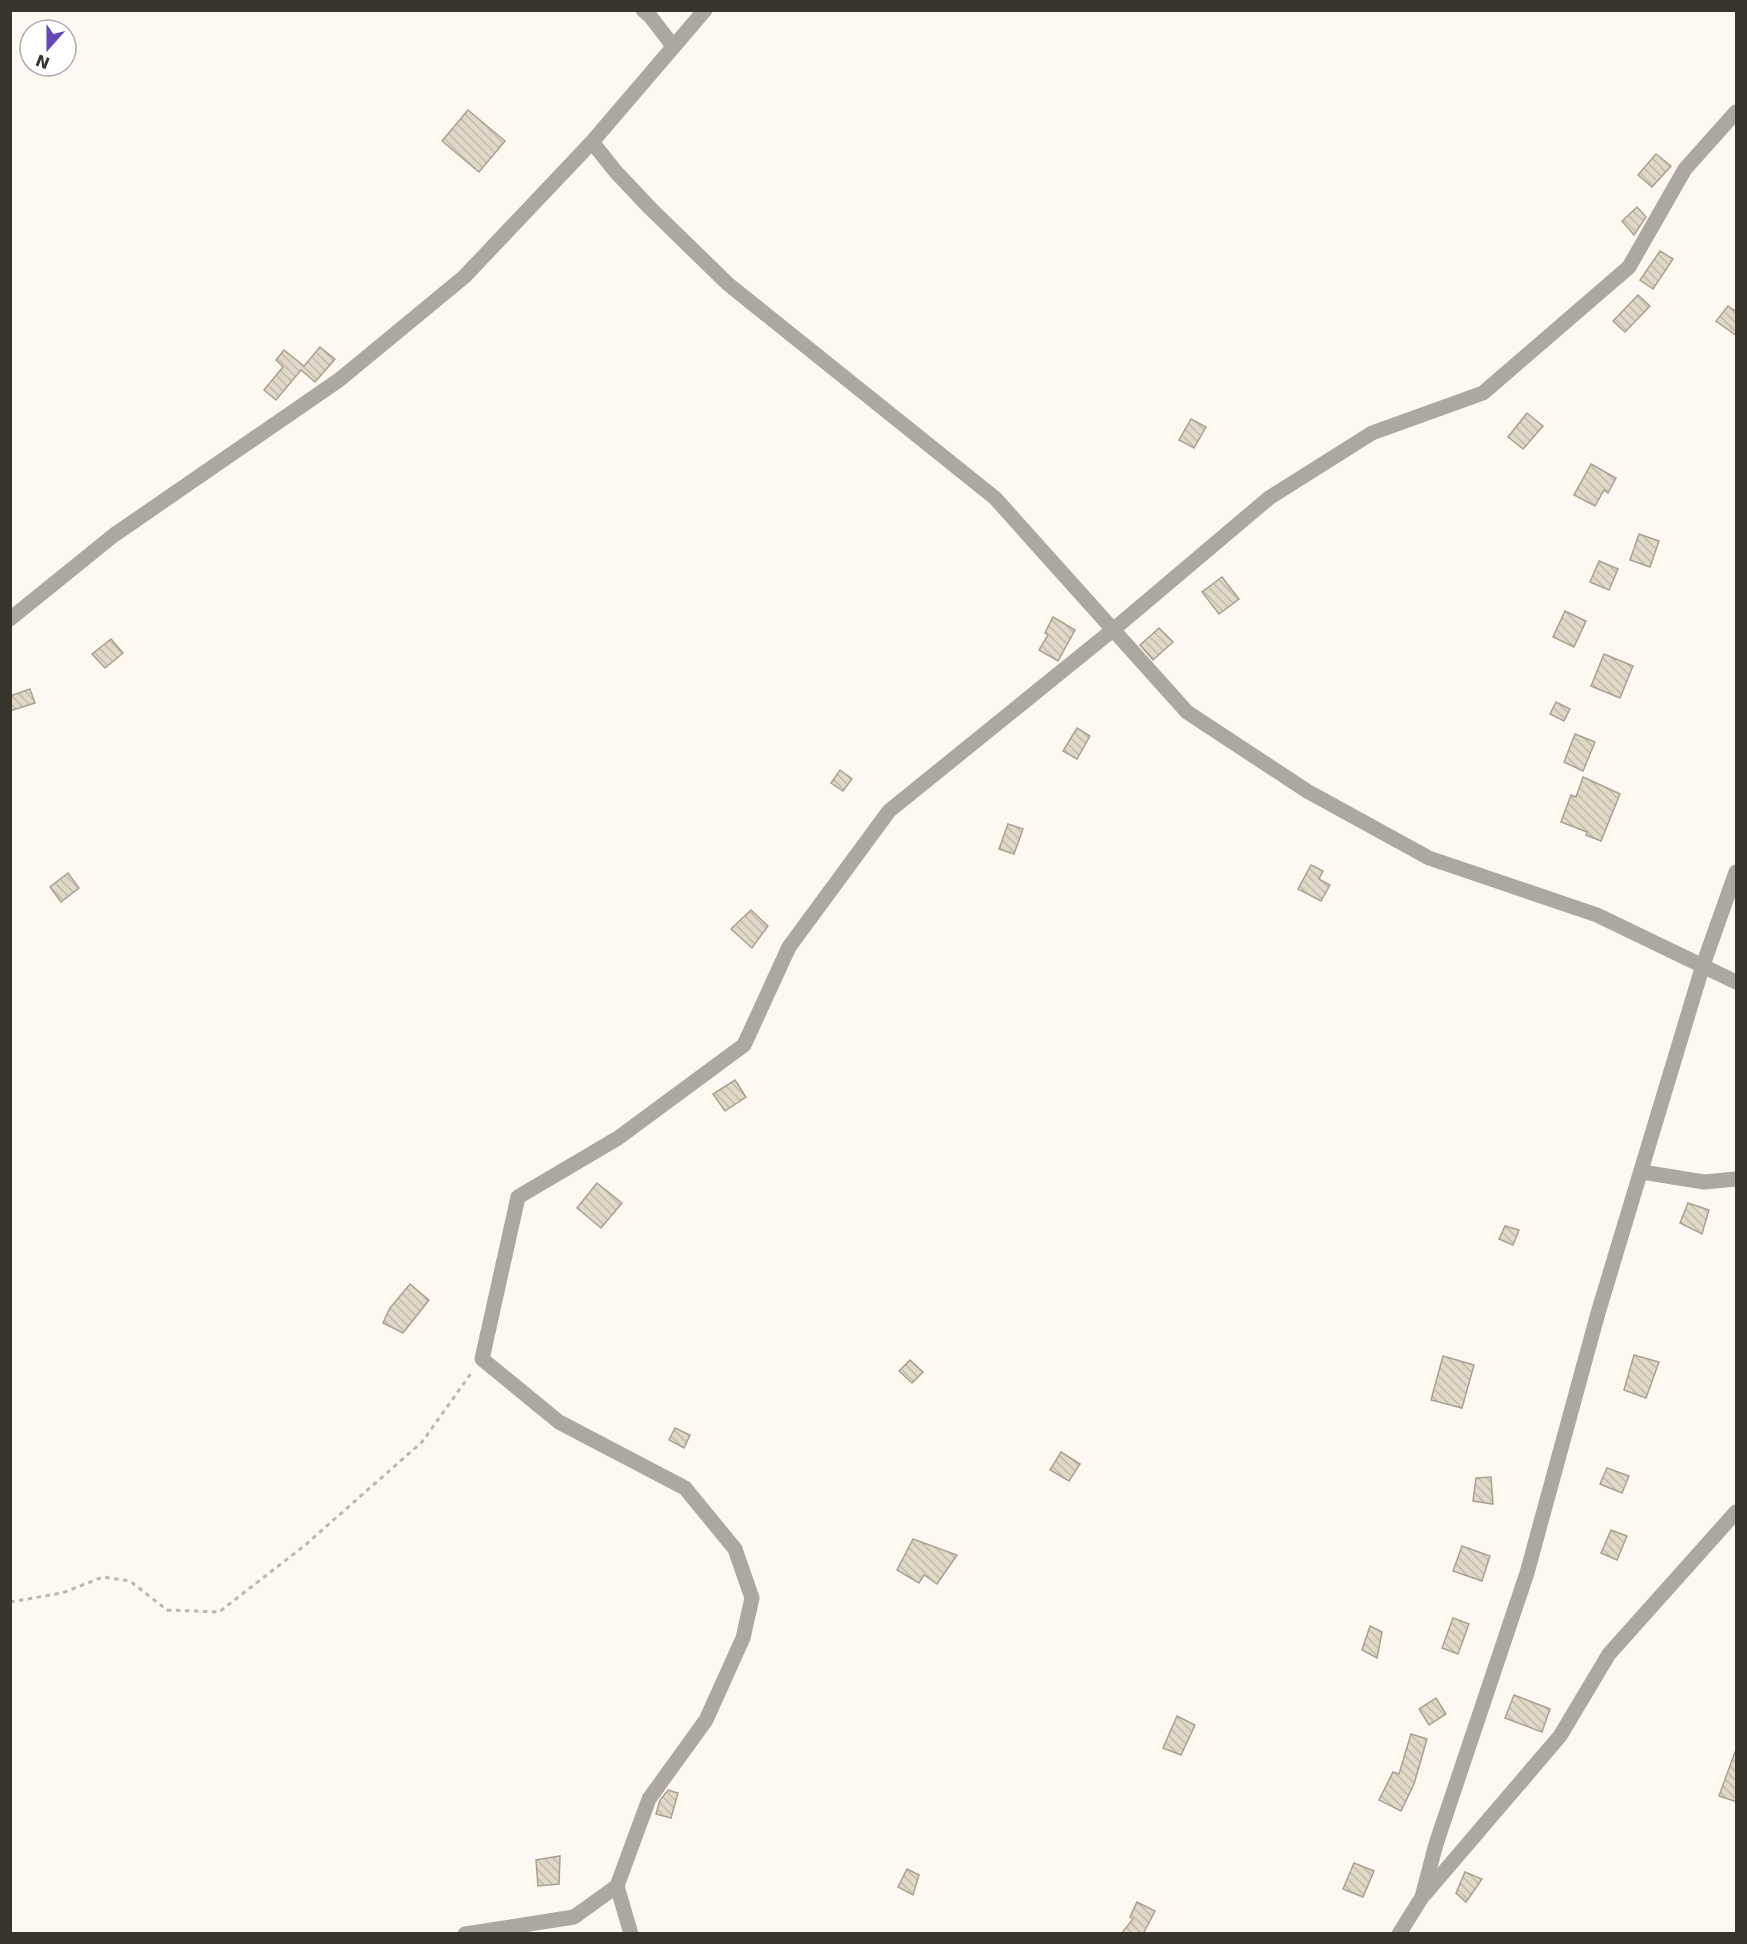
<svg xmlns="http://www.w3.org/2000/svg" width="1747" height="1944" viewBox="0 0 1747 1944" font-family="'DejaVu Sans',sans-serif">
  <defs>
    <pattern id="building-back-hatch" width="6" height="6" patternUnits="userSpaceOnUse" patternTransform="scale(1.5)"><rect width="6" height="6" fill="#e2d8c7"/><path d="M-1 5l2 2M0 0l6 6M5-1l2 2" fill="none" stroke="#c2baab"/></pattern>
  </defs>
  <rect width="100%" height="100%" fill="#fdf9f2"/>
  <g fill="url(#building-back-hatch)" stroke="#aba191" stroke-width="1.5">
    <polygon points="468,110 505,141 479,172 442,141"/>
    <polygon points="1656,154 1671,166 1652,187 1638,175"/>
    <polygon points="1637,207 1646,217 1634,235 1622,221"/>
    <polygon points="1660,251 1673,259 1653,289 1640,280"/>
    <polygon points="1638,295 1650,306 1625,332 1613,321"/>
    <polygon points="1728,306 1737,312 1737,336 1716,321"/>
    <polygon points="320,347 335,359 315,382 301,370 276,400 264,390 283,367 276,360 284,350 304,366"/>
    <polygon points="1527,413 1543,426 1523,449 1508,437"/>
    <polygon points="1191,419 1206,427 1194,448 1179,440"/>
    <polygon points="1591,464 1616,478 1608,493 1604,490 1595,506 1574,495"/>
    <polygon points="1639,534 1659,541 1650,567 1630,560"/>
    <polygon points="1599,561 1618,569 1609,590 1590,582"/>
    <polygon points="1222,577 1239,599 1219,614 1202,592"/>
    <polygon points="1565,611 1586,621 1574,647 1553,637"/>
    <polygon points="1053,617 1075,630 1058,661 1039,650 1048,635 1045,633"/>
    <polygon points="1159,628 1173,642 1153,660 1140,645"/>
    <polygon points="111,639 123,653 105,668 92,654"/>
    <polygon points="1604,654 1633,666 1620,698 1591,686"/>
    <polygon points="30,689 35,703 10,711 10,696"/>
    <polygon points="1556,702 1570,709 1564,721 1550,714"/>
    <polygon points="1077,728 1090,736 1077,759 1063,751"/>
    <polygon points="1575,734 1595,742 1583,771 1564,762"/>
    <polygon points="840,770 852,779 843,791 831,783"/>
    <polygon points="1583,777 1620,794 1601,841 1586,835 1587,832 1561,822 1571,795 1576,797"/>
    <polygon points="1008,824 1023,829 1014,854 999,849"/>
    <polygon points="1311,865 1323,871 1319,879 1330,885 1321,901 1298,889"/>
    <polygon points="68,873 79,888 61,902 50,887"/>
    <polygon points="751,910 768,926 752,948 731,929"/>
    <polygon points="735,1080 746,1097 725,1111 713,1094"/>
    <polygon points="597,1183 622,1203 601,1228 577,1208"/>
    <polygon points="1688,1203 1709,1210 1702,1234 1680,1223"/>
    <polygon points="1505,1226 1519,1230 1513,1245 1499,1239"/>
    <polygon points="410,1284 429,1300 403,1333 383,1323 390,1308"/>
    <polygon points="1634,1355 1659,1362 1646,1398 1624,1390"/>
    <polygon points="1443,1356 1474,1365 1462,1408 1431,1400"/>
    <polygon points="910,1360 923,1372 912,1383 899,1371"/>
    <polygon points="675,1428 690,1435 684,1448 669,1440"/>
    <polygon points="1061,1452 1080,1464 1069,1481 1050,1470"/>
    <polygon points="1607,1468 1629,1476 1622,1493 1600,1484"/>
    <polygon points="1491,1477 1493,1504 1473,1501 1476,1478"/>
    <polygon points="1611,1530 1627,1536 1617,1560 1601,1553"/>
    <polygon points="913,1539 957,1555 937,1584 924,1575 919,1583 897,1570"/>
    <polygon points="1462,1546 1490,1556 1482,1581 1453,1571"/>
    <polygon points="1453,1618 1469,1624 1458,1654 1442,1648"/>
    <polygon points="1370,1626 1382,1632 1377,1658 1362,1650"/>
    <polygon points="1514,1695 1550,1709 1542,1732 1505,1718"/>
    <polygon points="1436,1698 1446,1714 1429,1725 1419,1709"/>
    <polygon points="1177,1716 1195,1725 1181,1755 1163,1748"/>
    <polygon points="1411,1734 1427,1739 1414,1784 1401,1811 1379,1800 1393,1772 1399,1774"/>
    <polygon points="1735,1752 1737,1752 1737,1802 1719,1796"/>
    <polygon points="668,1790 678,1793 671,1818 656,1814 660,1800"/>
    <polygon points="560,1856 559,1884 538,1886 536,1860"/>
    <polygon points="1354,1863 1374,1871 1363,1897 1343,1889"/>
    <polygon points="907,1869 919,1875 913,1895 898,1887"/>
    <polygon points="1465,1872 1482,1879 1466,1902 1456,1893"/>
    <polygon points="1137,1902 1155,1911 1143,1934 1121,1934 1133,1919 1130,1917"/>
  </g>
  <g fill="none" stroke-linecap="round" stroke-linejoin="round">
    <polyline stroke="#bcb8b1" stroke-width="3" stroke-dasharray="4.5 4.5" stroke-linecap="butt" points="10,1602 62,1593 103,1577 130,1581 167,1610 219,1612 304,1546 422,1442 472,1372"/>
    <g stroke="#aca7a0" stroke-width="15">
      <polyline points="643,10 650,16 673,46"/>
      <polyline points="592,142 616,172 650,208 728,284 995,498 1187,712 1307,791 1429,858 1597,915 1736,982"/>
      <polyline points="10,619 114,535 339,380 464,277 592,142 705,10"/>
      <polyline points="1642,1172 1704,1182 1736,1179"/>
      <polyline points="617,1886 631,1934"/>
      <polyline points="1425,1894 1560,1736 1609,1654 1736,1512"/>
      <polyline points="465,1934 574,1917 617,1886 649,1799 706,1720 743,1638 752,1598 735,1549 685,1488 559,1422 482,1359 518,1197 618,1138 744,1045 789,947 889,811 1114,629 1269,498 1372,433 1483,393 1629,267 1685,169 1736,112"/>
      <polyline points="1399,1934 1422,1897 1436,1844 1527,1573 1598,1313 1703,965 1736,872"/>
    </g>
  </g>
  <rect width="1747" height="1944" fill="none" stroke="#37332d" stroke-width="24"/>
  <g transform="translate(48 48) rotate(201)"><circle r="28" fill="#ffffff" stroke="#afadab" stroke-width="1.5"/>
  <path d="M0-4.5L10 22L0 15L-10 22Z" fill="#6645bd"/>
  <text y="-9" font-size="16" font-weight="bold" text-anchor="middle" fill="#37332d">N</text>
  </g>
</svg>
